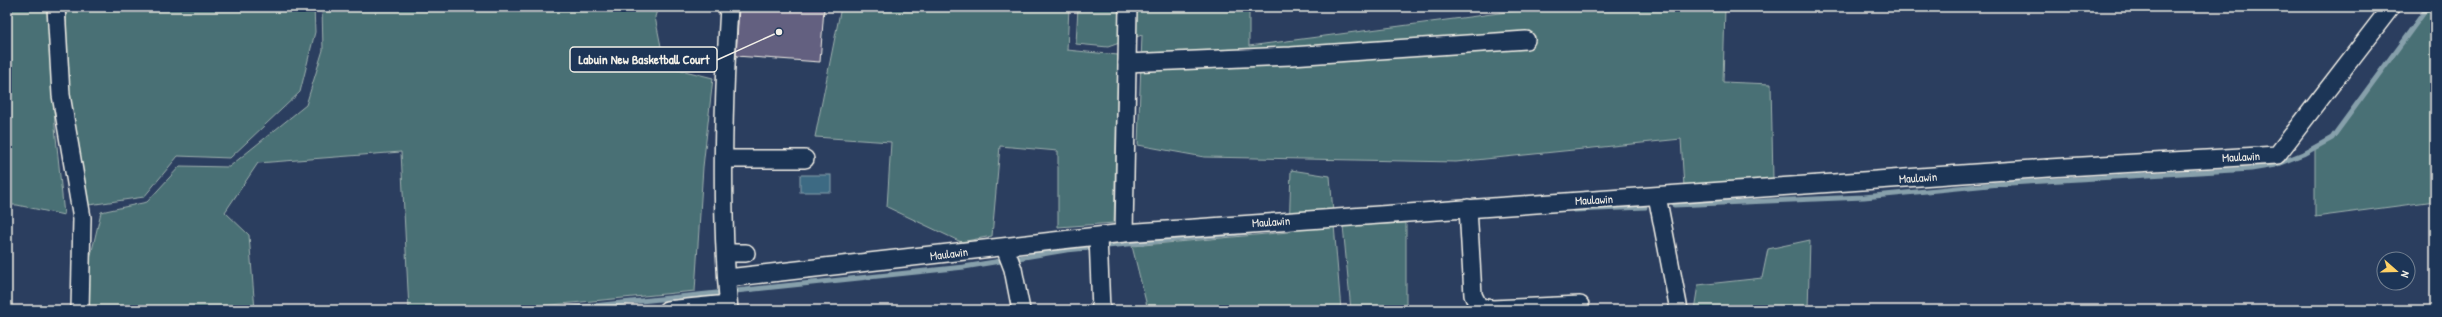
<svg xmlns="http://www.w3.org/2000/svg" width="2442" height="317" viewBox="0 0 2442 317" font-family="'Patrick Hand',sans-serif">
  <rect width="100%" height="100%" fill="#2b3e5f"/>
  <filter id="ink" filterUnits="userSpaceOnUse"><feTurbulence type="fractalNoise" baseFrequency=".025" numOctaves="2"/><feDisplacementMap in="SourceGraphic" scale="8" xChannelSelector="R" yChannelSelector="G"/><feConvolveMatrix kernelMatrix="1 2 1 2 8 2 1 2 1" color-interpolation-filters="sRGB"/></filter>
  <g filter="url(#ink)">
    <g fill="#497074" stroke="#9eb0ae">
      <polygon points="7,7 49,7 55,127 64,215 17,205 7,205 7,166 11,167 7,165"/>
      <path d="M67 7H314L315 32 300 92 230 158 178 156 144 197 82 206C74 140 63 74 67 7Z"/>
      <polygon points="322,7 658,7 655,17 665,66 713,78 703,167 695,291 500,310 409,310 401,152 258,163 225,212 249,235 255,310 86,310 84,285 101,212 147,202 180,166 229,167 306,105 323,50"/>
      <polygon points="841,7 1069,7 1067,50 1118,55 1114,223 1058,227 1058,151 1000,146 992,236 961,242 887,207 891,142 815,137"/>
      <polygon points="1078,7 1249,7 1249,46 1545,7 1725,7 1723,82 1771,84 1773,179 1684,187 1681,139 1456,162 1204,157 1138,145 1142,35 1108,47 1076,44"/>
      <polygon points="2428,7 2435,7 2435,201 2315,217 2315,147 2332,138"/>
      <polygon points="1291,170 1330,176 1341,310 1148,310 1132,246 1289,232"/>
      <polygon points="1406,223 1406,310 1351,310 1343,226"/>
      <polygon points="1810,240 1808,310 1694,310 1698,285 1762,278 1768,249"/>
    </g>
    <rect fill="#3e6a83" stroke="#87a0ab" x="800" y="175" width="31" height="17"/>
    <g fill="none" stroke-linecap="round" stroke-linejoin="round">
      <g stroke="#87a0ab" stroke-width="5">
        <polyline points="1674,205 1864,197 2010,183 2251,169 2275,165 2303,154 2332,138 2428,7"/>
        <polyline points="1574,210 1645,207"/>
        <polyline points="555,310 964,267 1066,250 1251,232"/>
      </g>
    </g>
    <polygon fill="#646180" stroke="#f4f1e8" points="739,7 824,8 820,62 736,56"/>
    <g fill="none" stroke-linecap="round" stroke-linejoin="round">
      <defs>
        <g id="minor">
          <polyline points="56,7 61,95 82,218 80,310"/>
          <polyline points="1127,63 1291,56 1526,40"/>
          <polyline points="724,159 805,159"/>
          <polyline points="1657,196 1679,310"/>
          <polyline points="1468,208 1473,295 1479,307 1492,309 1580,305"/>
          <polyline points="1124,233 1128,7"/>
          <polyline points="1098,237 1101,310"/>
          <polyline points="1005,248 1013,269 1021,310"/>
          <polyline points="726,253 746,253"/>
          <polyline points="727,278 1124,233 2048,168 2277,155 2391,7"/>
          <polyline points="667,310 728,304"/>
          <path d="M729 310C720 210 723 107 729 7"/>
        </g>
      </defs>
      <use href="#minor" stroke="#f4f1e8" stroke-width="20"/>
      <use href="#minor" stroke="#1d3557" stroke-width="17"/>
    </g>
  </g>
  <g text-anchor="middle" stroke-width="4" stroke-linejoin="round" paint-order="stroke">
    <g font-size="12" fill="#f4f1e8" stroke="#1d3557">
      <text transform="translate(2241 157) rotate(-3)" y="4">Maulawin</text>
      <text transform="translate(1918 178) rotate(-4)" y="4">Maulawin</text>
      <text transform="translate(1594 200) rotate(-3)" y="4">Maulawin</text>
      <text transform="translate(1271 222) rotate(-4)" y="4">Maulawin</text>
      <text transform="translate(949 254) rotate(-7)" y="4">Maulawin</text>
    </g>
  </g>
  <path fill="none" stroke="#f4f1e8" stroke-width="1.5" d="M779 32L717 60"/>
  <circle fill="#f4f1e8" stroke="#1d3557" stroke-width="1.5" cx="779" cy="32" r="4"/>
  <rect fill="#1d3557" stroke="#f4f1e8" stroke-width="1.5" x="570" y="47" width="147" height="25" rx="4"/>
  <g font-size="13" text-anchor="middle" font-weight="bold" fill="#f4f1e8">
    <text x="644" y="64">Labuin New Basketball Court</text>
  </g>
  <rect width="2442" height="317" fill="none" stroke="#1d3557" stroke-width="24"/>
  <rect x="12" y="12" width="2418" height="293" fill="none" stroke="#f4f1e8" stroke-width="1.5" filter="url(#ink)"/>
  <g transform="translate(2396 271) rotate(110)"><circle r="19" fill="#1d3557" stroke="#738091"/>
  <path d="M0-3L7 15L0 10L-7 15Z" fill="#ffd166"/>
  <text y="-6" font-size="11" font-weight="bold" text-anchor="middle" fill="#f4f1e8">N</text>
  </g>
</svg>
